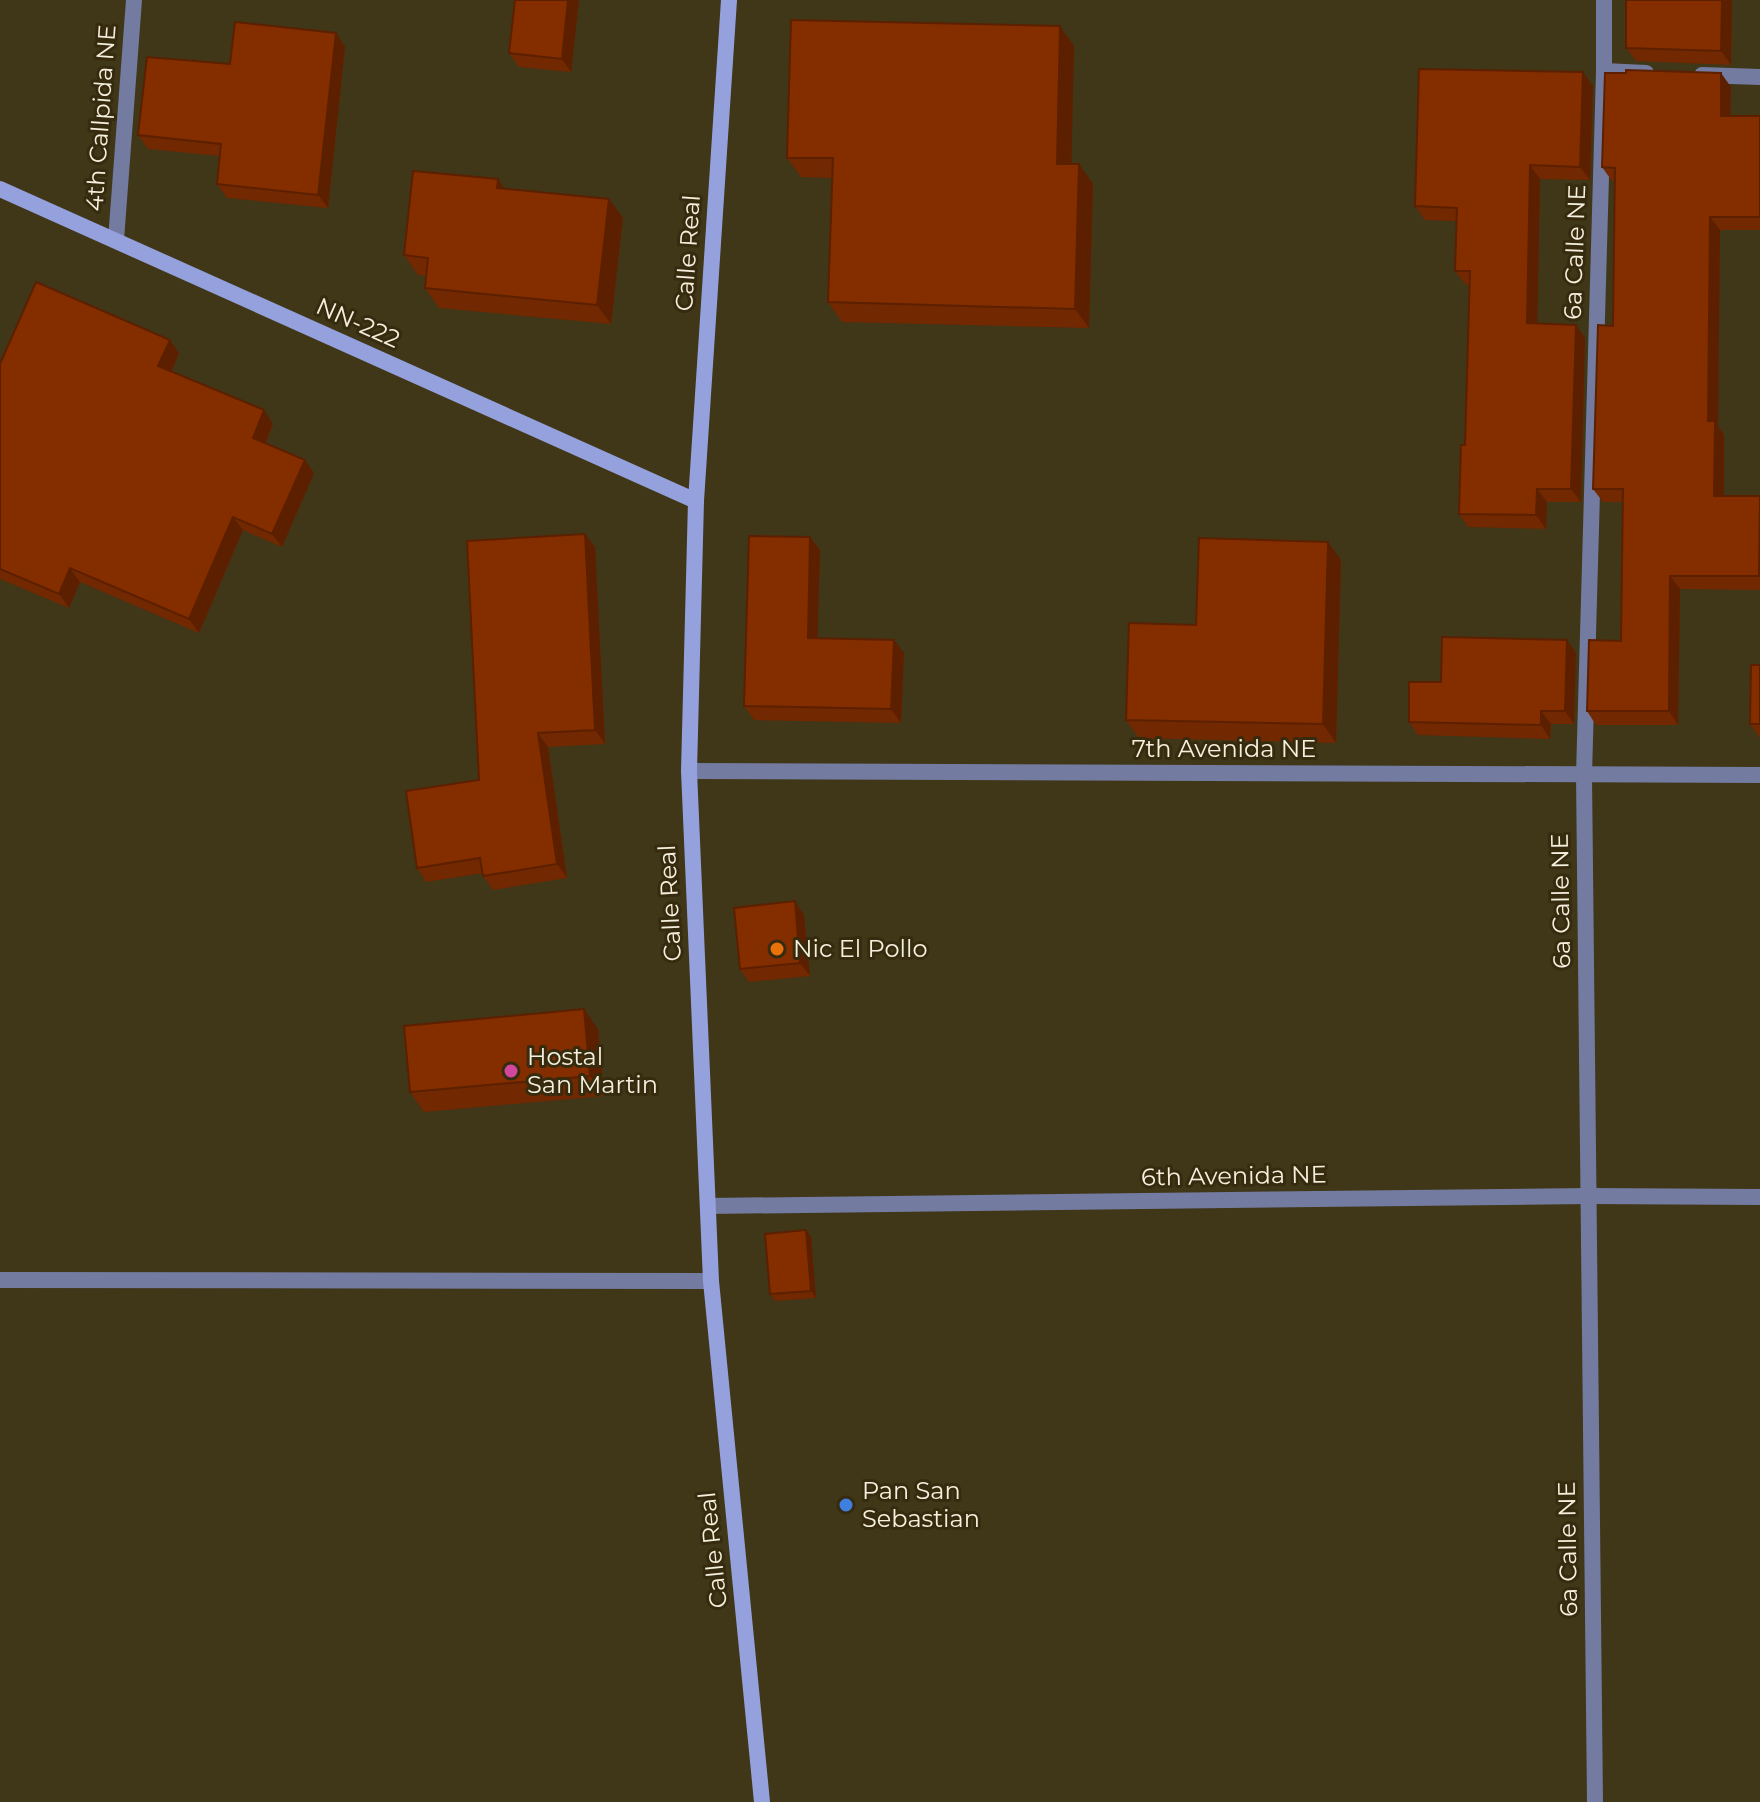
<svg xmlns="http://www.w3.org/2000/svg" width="1760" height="1802" viewBox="0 0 1760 1802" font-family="Montserrat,sans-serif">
  <rect width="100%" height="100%" fill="#403618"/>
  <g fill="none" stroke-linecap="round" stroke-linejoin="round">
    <g stroke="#737ba0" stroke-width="16">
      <polyline points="1604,71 1646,73"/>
      <polyline points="1702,75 1760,77"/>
      <polyline points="116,240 134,0"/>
      <polyline points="689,771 1760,775"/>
      <polyline points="708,1206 1588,1196 1760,1197"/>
      <polyline points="0,1280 711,1281"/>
      <polyline points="1595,1802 1584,775 1604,71 1604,0"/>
    </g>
    <g stroke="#94a1dc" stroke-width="16">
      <polyline points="729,0 696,501 689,771 711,1281 762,1802"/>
      <polyline points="0,189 696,501"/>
    </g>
  </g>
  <g fill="#722800">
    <polygon points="515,0 579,0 571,72 519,67 509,53"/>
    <polygon points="1732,0 1731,65 1636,61 1626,48"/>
    <polygon points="1074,46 1071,164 1093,184 1089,328 842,322 828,302 832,178 801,177 787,158"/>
    <polygon points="345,47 328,208 227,198 217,184 220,156 148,149 138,135 230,64"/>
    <polygon points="1593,86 1590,180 1540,179 1537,324 1585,338 1581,502 1547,502 1546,529 1468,527 1459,514 1465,445 1470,285 1465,284 1455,271 1457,221 1425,220 1415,206"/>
    <polygon points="1731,87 1730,116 1760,116 1760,230 1720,230 1718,426 1724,435 1724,496 1760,496 1760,590 1680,589 1678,725 1596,725 1587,711 1621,641 1623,502 1603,502 1593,489 1613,326 1615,181 1612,181 1602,167"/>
    <polygon points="498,179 504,188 623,218 611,324 439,308 425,288 426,276 418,275 404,255"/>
    <polygon points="170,340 179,353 172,371 273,424 266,443 314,473 282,547 243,530 199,633 80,582 69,608 0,579 0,364"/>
    <polygon points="585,534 595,547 605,744 548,747 567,878 493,890 483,876 483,873 426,882 417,868 479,780"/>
    <polygon points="810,537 820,550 817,638 904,653 901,723 754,720 744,706"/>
    <polygon points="1341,560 1336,743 1139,738 1126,720"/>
    <polygon points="1576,653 1574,724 1551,724 1550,739 1418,735 1409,722 1441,682"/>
    <polygon points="1760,665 1760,738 1750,724"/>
    <polygon points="804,915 810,976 749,982 740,969"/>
    <polygon points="598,1029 604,1096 424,1112 410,1092"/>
    <polygon points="811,1237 816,1298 775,1301 770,1294"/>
  </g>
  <g fill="#5c2000">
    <polygon points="568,0 579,0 571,72 562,59"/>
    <polygon points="1722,0 1732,0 1731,65 1721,51"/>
    <polygon points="1060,26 1074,46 1071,183 1057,164"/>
    <polygon points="336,33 345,47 328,208 318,195"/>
    <polygon points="1583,72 1593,86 1590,180 1580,167"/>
    <polygon points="1721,73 1731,87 1730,129 1721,116"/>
    <polygon points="1079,164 1093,184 1089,328 1075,309"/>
    <polygon points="1530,165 1540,179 1537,337 1527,323"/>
    <polygon points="498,179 512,199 497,188"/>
    <polygon points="609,199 623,218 611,324 597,305"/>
    <polygon points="1710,217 1720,230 1718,426 1724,435 1724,510 1714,496 1708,421"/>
    <polygon points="1576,325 1585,338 1581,502 1571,489"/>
    <polygon points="170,340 179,353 168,379 158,366"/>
    <polygon points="264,410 273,424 262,451 253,438"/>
    <polygon points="305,460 314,473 282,547 272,534"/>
    <polygon points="1537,489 1547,502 1546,529 1536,515"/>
    <polygon points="233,517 243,530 199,633 189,619"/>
    <polygon points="585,534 595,547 605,744 595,730"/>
    <polygon points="810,537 820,550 817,651 808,638"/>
    <polygon points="1328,542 1341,560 1336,743 1323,724"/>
    <polygon points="70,568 80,582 69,608 59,594"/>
    <polygon points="1670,576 1680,589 1678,725 1669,711"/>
    <polygon points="894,640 904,653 901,723 891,709"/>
    <polygon points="1567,640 1576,653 1574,724 1565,711"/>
    <polygon points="1541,711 1551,724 1550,739 1541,725"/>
    <polygon points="538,733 548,747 567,878 557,864"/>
    <polygon points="795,901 804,915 810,976 800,963"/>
    <polygon points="584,1009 598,1029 604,1096 590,1076"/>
    <polygon points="806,1230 811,1237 816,1298 811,1291"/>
  </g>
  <g fill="#842e00" stroke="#5c2000" stroke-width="2">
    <polygon points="515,0 568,0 562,59 509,53"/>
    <polygon points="1626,0 1722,0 1721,51 1626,48"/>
    <polygon points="791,20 1060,26 1057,164 1079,164 1075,309 828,302 833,158 787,158"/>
    <polygon points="235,22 336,33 318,195 217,184 221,144 138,135 147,57 230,64"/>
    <polygon points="1419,69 1583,72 1580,167 1530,165 1527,323 1576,325 1571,489 1537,489 1536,515 1459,514 1461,445 1465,445 1470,271 1455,271 1457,208 1415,206"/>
    <polygon points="1626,70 1721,73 1721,116 1760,116 1760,217 1710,217 1708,421 1715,421 1714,496 1760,496 1759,576 1670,576 1669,711 1587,711 1589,640 1621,641 1623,489 1593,489 1598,325 1613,326 1615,168 1602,167 1605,73 1626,73"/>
    <polygon points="413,171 498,179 497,188 609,199 597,305 425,288 428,258 404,255"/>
    <polygon points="36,282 170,340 158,366 264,410 253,438 305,460 272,534 233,517 189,619 70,568 59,594 0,569 0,364"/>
    <polygon points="585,534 595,730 538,733 557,864 483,876 480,858 417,868 406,791 479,780 467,541"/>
    <polygon points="749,536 810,537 808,638 894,640 891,709 744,706"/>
    <polygon points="1199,538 1328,542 1323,724 1126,720 1129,623 1196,625"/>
    <polygon points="1442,637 1567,640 1565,711 1541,711 1541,725 1409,722 1409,682 1441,682"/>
    <polygon points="1751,665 1760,665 1760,724 1750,724"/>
    <polygon points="795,901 800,963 740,969 734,908"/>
    <polygon points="584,1009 590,1076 410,1092 404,1026"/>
    <polygon points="806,1230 811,1291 770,1294 765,1234"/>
  </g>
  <circle fill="#e8710a" stroke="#362b0e" stroke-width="3" cx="777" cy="949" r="8"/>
  <circle fill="#d1479c" stroke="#362b0e" stroke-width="3" cx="511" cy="1071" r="8"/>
  <circle fill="#3f7fe0" stroke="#362b0e" stroke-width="3" cx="846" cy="1505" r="8"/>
  <g text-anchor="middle" stroke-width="6" stroke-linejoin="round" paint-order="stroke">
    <g font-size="24" fill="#f5efdd" stroke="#362b0e">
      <text transform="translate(101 118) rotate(-86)" y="8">4th Callpida NE</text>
      <text transform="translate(1575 252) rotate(-88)" y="8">6a Calle NE</text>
      <text transform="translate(688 253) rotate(-86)" y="8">Calle Real</text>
      <text transform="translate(358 323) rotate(24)" y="8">NN-222</text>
      <text x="1224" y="757">7th Avenida NE</text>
      <text transform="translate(1561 901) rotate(-91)" y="8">6a Calle NE</text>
      <text transform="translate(670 903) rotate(-93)" y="8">Calle Real</text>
      <text transform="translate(1234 1176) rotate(-1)" y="8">6th Avenida NE</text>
      <text transform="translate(1568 1549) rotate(-91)" y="8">6a Calle NE</text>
      <text transform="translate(713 1550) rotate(-96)" y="8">Calle Real</text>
    </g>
    <g font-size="24" fill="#f5efdd" stroke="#362b0e" text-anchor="start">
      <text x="793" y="957">Nic El Pollo</text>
      <text x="527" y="1065">Hostal<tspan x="527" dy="28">San Martin</tspan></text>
      <text x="862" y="1499">Pan San<tspan x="862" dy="28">Sebastian</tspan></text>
    </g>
  </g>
</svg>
